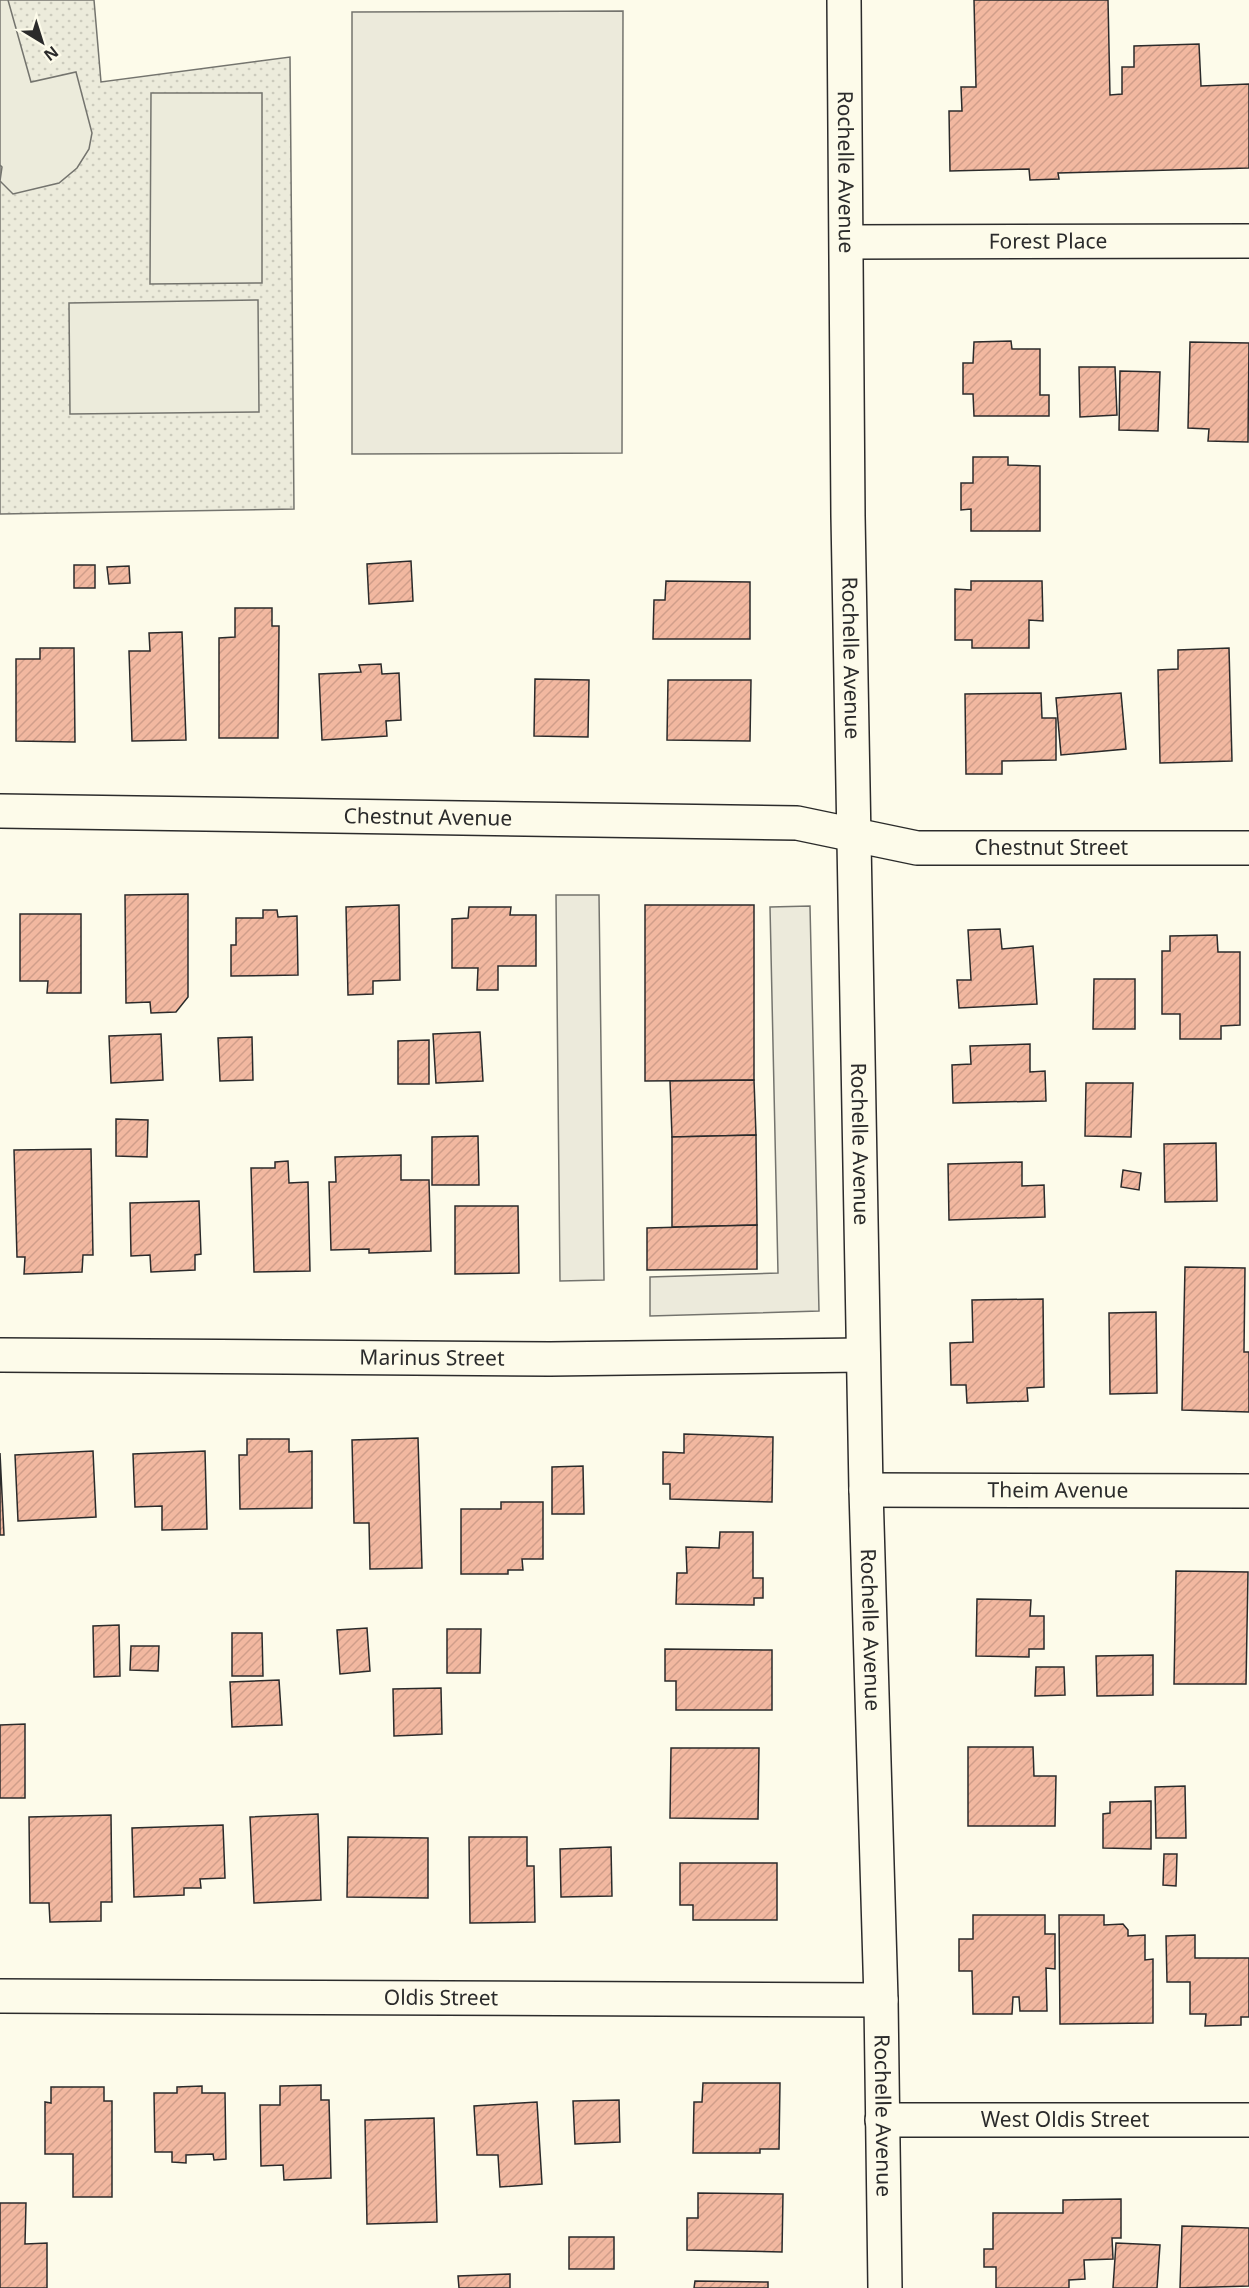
<svg xmlns="http://www.w3.org/2000/svg" width="1249" height="2288" viewBox="0 0 1249 2288" font-family="'Noto Sans',sans-serif">
  <defs>
    <pattern id="green-dots" width="8" height="8" patternUnits="userSpaceOnUse" patternTransform="scale(1.5)"><rect width="8" height="8" fill="#ecebdb"/><path d="M2 2h.1M6 6h.1" fill="none" stroke="#cbcabc" stroke-width="1.8" stroke-linecap="round"/></pattern>
    <pattern id="building-hatch" width="6" height="6" patternUnits="userSpaceOnUse" patternTransform="scale(1.5)"><rect width="6" height="6" fill="#f2b8a0"/><path d="M-1 1l2-2M0 6l6-6M5 7l2-2" fill="none" stroke="#d09e8a"/></pattern>
  </defs>
  <rect width="100%" height="100%" fill="#fdfbea"/>
  <polygon fill="url(#green-dots)" stroke="#74746e" stroke-width="1.5" points="0,0 94,0 101,82 290,57 294,509 0,514"/>
  <g fill="#ecebdb" stroke="#74746e" stroke-width="1.5">
    <polygon points="0,0 8,0 31,82 76,72 92,133 89,149 77,168 59,183 13,194 0,181 2,167 0,165"/>
    <polygon points="151,93 262,93 262,283 150,284"/>
    <polygon points="258,300 259,412 70,414 69,303"/>
  </g>
  <g fill="#eceadb" stroke="#74746e" stroke-width="1.5">
    <polygon points="623,11 622,453 352,454 352,12"/>
    <polygon points="556,895 599,895 604,1280 560,1281"/>
    <polygon points="810,906 819,1311 650,1316 650,1277 778,1273 770,907"/>
  </g>
  <g fill="url(#building-hatch)" stroke="#2b2b2b" stroke-width="1.5">
    <polygon points="974,0 1108,0 1110,95 1122,94 1122,67 1134,67 1134,46 1199,44 1201,86 1249,84 1249,168 1058,173 1059,179 1030,180 1029,169 950,171 949,111 962,111 961,87 976,87"/>
    <polygon points="1011,341 1012,349 1040,349 1040,395 1049,395 1049,416 974,416 973,394 963,394 963,363 973,363 974,342"/>
    <polygon points="1190,342 1249,343 1248,442 1208,441 1209,429 1188,428"/>
    <polygon points="1079,367 1115,367 1117,415 1080,417"/>
    <polygon points="1120,371 1160,372 1158,431 1119,430"/>
    <polygon points="973,457 1008,457 1008,465 1040,466 1040,531 971,531 971,509 961,510 961,483 973,483"/>
    <polygon points="411,561 413,601 369,604 367,564"/>
    <rect x="74" y="565" width="21" height="23"/>
    <polygon points="129,566 130,583 109,584 107,567"/>
    <polygon points="666,581 750,582 750,639 653,639 654,600 665,600"/>
    <polygon points="971,581 1042,581 1043,621 1029,620 1029,648 972,648 972,640 955,640 955,589 971,590"/>
    <polygon points="235,608 272,608 272,626 279,626 278,738 219,738 219,638 235,637"/>
    <polygon points="182,632 186,740 132,741 129,651 150,651 149,633"/>
    <polygon points="40,648 74,648 75,742 16,741 16,659 40,659"/>
    <polygon points="1229,648 1232,761 1160,763 1158,670 1178,669 1178,650"/>
    <polygon points="381,664 382,674 399,673 401,720 386,721 387,736 322,740 319,674 361,672 359,665"/>
    <polygon points="535,679 589,680 588,737 534,736"/>
    <polygon points="668,680 751,680 750,741 667,740"/>
    <polygon points="1041,693 1042,718 1056,718 1056,760 1002,761 1002,774 966,774 965,694"/>
    <polygon points="1121,693 1126,749 1061,755 1056,698"/>
    <polygon points="188,894 188,997 176,1012 151,1013 150,1002 126,1003 125,895"/>
    <polygon points="399,905 400,980 373,981 373,994 348,995 346,907"/>
    <polygon points="645,905 754,905 754,1080 645,1081"/>
    <polygon points="469,907 511,907 510,915 536,915 536,966 498,966 498,990 477,990 478,968 452,968 452,919 468,918"/>
    <polygon points="263,910 277,910 278,917 297,916 298,975 231,976 231,945 236,945 236,918 263,918"/>
    <polygon points="20,914 81,914 81,993 47,993 48,981 20,981"/>
    <polygon points="1000,929 1002,949 1033,946 1037,1004 959,1008 957,980 971,980 968,930"/>
    <polygon points="1217,935 1218,952 1240,952 1240,1025 1221,1026 1221,1039 1180,1039 1180,1014 1162,1014 1162,951 1170,951 1170,936"/>
    <polygon points="1094,979 1135,979 1135,1029 1093,1029"/>
    <polygon points="480,1032 483,1081 436,1083 433,1034"/>
    <polygon points="161,1034 163,1080 111,1083 109,1036"/>
    <polygon points="252,1037 253,1080 220,1081 218,1038"/>
    <polygon points="429,1040 429,1084 398,1084 398,1041"/>
    <polygon points="1030,1044 1030,1072 1045,1071 1046,1101 953,1103 952,1065 971,1064 970,1046"/>
    <polygon points="754,1080 756,1135 672,1137 670,1081"/>
    <polygon points="1086,1083 1133,1083 1131,1137 1085,1136"/>
    <polygon points="116,1119 148,1120 147,1157 116,1156"/>
    <polygon points="756,1135 757,1225 672,1227 672,1137"/>
    <polygon points="478,1136 479,1185 432,1185 432,1137"/>
    <polygon points="1216,1143 1217,1201 1165,1202 1164,1144"/>
    <polygon points="91,1149 93,1255 83,1255 82,1272 24,1274 25,1257 17,1257 14,1150"/>
    <polygon points="401,1155 401,1180 429,1180 431,1251 369,1253 369,1249 331,1250 329,1182 336,1182 335,1157"/>
    <polygon points="288,1161 289,1183 308,1182 310,1271 254,1272 251,1168 275,1168 275,1162"/>
    <polygon points="1022,1162 1022,1186 1044,1185 1045,1217 949,1220 948,1164"/>
    <polygon points="1123,1170 1141,1173 1139,1190 1121,1187"/>
    <polygon points="199,1201 201,1254 195,1255 195,1270 151,1272 150,1255 131,1256 130,1203"/>
    <polygon points="455,1206 518,1206 519,1273 455,1274"/>
    <polygon points="757,1225 757,1269 647,1270 647,1228"/>
    <polygon points="1185,1267 1245,1268 1244,1352 1249,1352 1249,1412 1182,1410"/>
    <polygon points="1043,1299 1044,1387 1027,1388 1028,1401 967,1403 966,1385 951,1385 950,1343 973,1342 972,1300"/>
    <polygon points="1156,1312 1157,1393 1110,1394 1109,1313"/>
    <polygon points="684,1434 773,1437 772,1502 670,1499 670,1484 663,1484 663,1452 684,1453"/>
    <polygon points="418,1438 422,1568 370,1569 369,1523 354,1523 352,1440"/>
    <polygon points="247,1439 289,1439 289,1452 312,1451 312,1508 240,1509 239,1455 247,1455"/>
    <polygon points="93,1451 96,1517 18,1521 15,1455"/>
    <polygon points="205,1451 207,1529 162,1530 162,1506 135,1507 133,1454"/>
    <polygon points="0,1453 4,1535 0,1535"/>
    <polygon points="583,1466 584,1514 552,1514 552,1467"/>
    <polygon points="501,1502 543,1502 543,1559 522,1559 523,1570 508,1570 508,1574 461,1574 461,1509 501,1509"/>
    <polygon points="720,1532 753,1532 753,1578 763,1578 763,1598 754,1598 754,1605 676,1604 677,1573 687,1573 686,1547 719,1548"/>
    <polygon points="1176,1571 1248,1572 1246,1684 1174,1684"/>
    <polygon points="977,1599 1031,1600 1030,1616 1044,1616 1044,1649 1029,1649 1029,1657 976,1656"/>
    <polygon points="119,1625 120,1676 94,1677 93,1626"/>
    <polygon points="367,1628 370,1671 340,1674 337,1630"/>
    <polygon points="447,1629 481,1629 480,1673 447,1673"/>
    <polygon points="232,1633 262,1633 263,1676 232,1676"/>
    <polygon points="131,1646 159,1646 158,1671 130,1670"/>
    <polygon points="665,1649 772,1650 772,1710 676,1710 676,1681 665,1681"/>
    <polygon points="1153,1655 1153,1695 1097,1696 1096,1656"/>
    <polygon points="1036,1667 1064,1667 1065,1695 1035,1696"/>
    <polygon points="279,1680 282,1725 232,1727 230,1682"/>
    <polygon points="441,1688 442,1734 394,1736 393,1689"/>
    <polygon points="25,1724 25,1798 0,1798 0,1725"/>
    <polygon points="968,1747 1033,1747 1034,1776 1056,1776 1055,1826 968,1826"/>
    <polygon points="671,1748 759,1748 758,1819 670,1818"/>
    <polygon points="1185,1786 1186,1838 1156,1838 1155,1787"/>
    <polygon points="1151,1801 1151,1849 1103,1848 1103,1814 1110,1813 1110,1802"/>
    <polygon points="318,1814 321,1900 254,1903 250,1817"/>
    <polygon points="111,1815 112,1902 101,1902 101,1921 50,1922 49,1903 30,1903 29,1817"/>
    <polygon points="223,1825 225,1878 200,1879 201,1888 184,1888 184,1895 134,1897 132,1828"/>
    <polygon points="348,1837 428,1838 428,1898 347,1897"/>
    <polygon points="469,1837 527,1837 527,1866 534,1866 535,1922 470,1923"/>
    <polygon points="611,1847 612,1896 561,1897 560,1849"/>
    <polygon points="1164,1854 1177,1854 1176,1886 1163,1885"/>
    <polygon points="680,1863 777,1863 777,1920 693,1920 693,1905 680,1905"/>
    <polygon points="973,1915 1045,1915 1045,1934 1055,1934 1055,1969 1046,1968 1047,2011 1020,2011 1019,1997 1013,1997 1012,2014 973,2014 972,1971 959,1971 959,1939 973,1939"/>
    <polygon points="1059,1915 1104,1915 1104,1925 1123,1924 1128,1930 1128,1936 1145,1935 1145,1960 1153,1959 1153,2023 1060,2024"/>
    <polygon points="1195,1935 1195,1958 1249,1958 1249,2017 1241,2017 1241,2025 1205,2026 1206,2014 1190,2014 1190,1982 1167,1982 1166,1936"/>
    <polygon points="703,2083 780,2083 779,2149 760,2149 760,2153 693,2153 694,2102 702,2102"/>
    <polygon points="321,2085 321,2100 329,2100 331,2178 284,2180 283,2165 261,2166 260,2105 280,2105 280,2086"/>
    <polygon points="202,2086 202,2093 225,2093 226,2159 214,2160 213,2154 186,2155 186,2163 172,2162 172,2152 155,2152 154,2093 177,2093 177,2087"/>
    <polygon points="51,2087 104,2087 104,2101 112,2101 112,2197 73,2197 73,2154 45,2154 45,2102 51,2103"/>
    <polygon points="619,2100 620,2142 575,2144 573,2101"/>
    <polygon points="537,2102 542,2184 500,2187 498,2155 477,2155 474,2106"/>
    <polygon points="434,2118 437,2222 367,2224 365,2120"/>
    <polygon points="698,2193 783,2194 782,2252 687,2250 687,2218 698,2218"/>
    <polygon points="1121,2199 1121,2238 1112,2238 1113,2259 1084,2260 1085,2279 1069,2280 1069,2288 996,2288 996,2267 984,2267 984,2249 993,2249 993,2213 1063,2213 1063,2200"/>
    <polygon points="0,2203 26,2203 25,2244 47,2243 47,2288 0,2288"/>
    <polygon points="1182,2226 1249,2228 1249,2286 1180,2288"/>
    <rect x="569" y="2237" width="45" height="32"/>
    <polygon points="1116,2243 1160,2245 1157,2288 1113,2288"/>
    <polygon points="510,2274 510,2288 459,2288 458,2276"/>
    <polygon points="695,2281 768,2282 768,2288 694,2288"/>
  </g>
  <g fill="none" stroke-linecap="round" stroke-linejoin="round">
    <defs>
      <g id="minor">
        <path id="s1" d="M847 242 1249 241"/>
        <path id="s2" d="M0 811 797 823 917 848H1249"/>
        <path id="s3" d="M0 1355 550 1359 863 1355"/>
        <path id="s4" d="M866 1490 1249 1491"/>
        <path id="s5" d="M0 1996 881 2000"/>
        <path id="s6" d="M882 2120H1249"/>
      </g>
      <g id="tertiary">
        <path id="s7" d="M844 0 848 516 866 1490 881 2000 885 2288"/>
      </g>
    </defs>
    <use href="#minor" stroke="#2b2b2b" stroke-width="36"/>
    <use href="#tertiary" stroke="#2b2b2b" stroke-width="36"/>
    <use href="#minor" stroke="#fdfbea" stroke-width="33"/>
    <use href="#tertiary" stroke="#fdfbea" stroke-width="33"/>
  </g>
  <g text-anchor="middle" stroke-width="4.5" stroke-linejoin="round" paint-order="stroke">
    <g font-size="21" fill="#2b2b2b" stroke="#fdfbea">
      <text dy="7" stroke="none"><textPath href="#s7" startOffset="172">Rochelle Avenue</textPath></text>
      <text dy="7" stroke="none"><textPath href="#s1" startOffset="201">Forest Place</textPath></text>
      <text dy="7" stroke="none"><textPath href="#s7" startOffset="658">Rochelle Avenue</textPath></text>
      <text dy="7" stroke="none"><textPath href="#s2" startOffset="428">Chestnut Avenue</textPath></text>
      <text dy="7" stroke="none"><textPath href="#s2" startOffset="1054">Chestnut Street</textPath></text>
      <text dy="7" stroke="none"><textPath href="#s7" startOffset="1144">Rochelle Avenue</textPath></text>
      <text dy="7" stroke="none"><textPath href="#s3" startOffset="432">Marinus Street</textPath></text>
      <text dy="7" stroke="none"><textPath href="#s4" startOffset="192">Theim Avenue</textPath></text>
      <text dy="7" stroke="none"><textPath href="#s7" startOffset="1630">Rochelle Avenue</textPath></text>
      <text dy="7" stroke="none"><textPath href="#s5" startOffset="441">Oldis Street</textPath></text>
      <text dy="7" stroke="none"><textPath href="#s7" startOffset="2116">Rochelle Avenue</textPath></text>
      <text dy="7" stroke="none"><textPath href="#s6" startOffset="183">West Oldis Street</textPath></text>
    </g>
  </g>
  <g transform="translate(42 42) rotate(142)" stroke="#fdfbea" stroke-width="4.5" paint-order="stroke">
  <path d="M0-4.5L10 22L0 15L-10 22Z" fill="#2b2b2b"/>
  <text y="-9" font-size="16" font-weight="bold" text-anchor="middle" fill="#2b2b2b">N</text>
  </g>
</svg>
